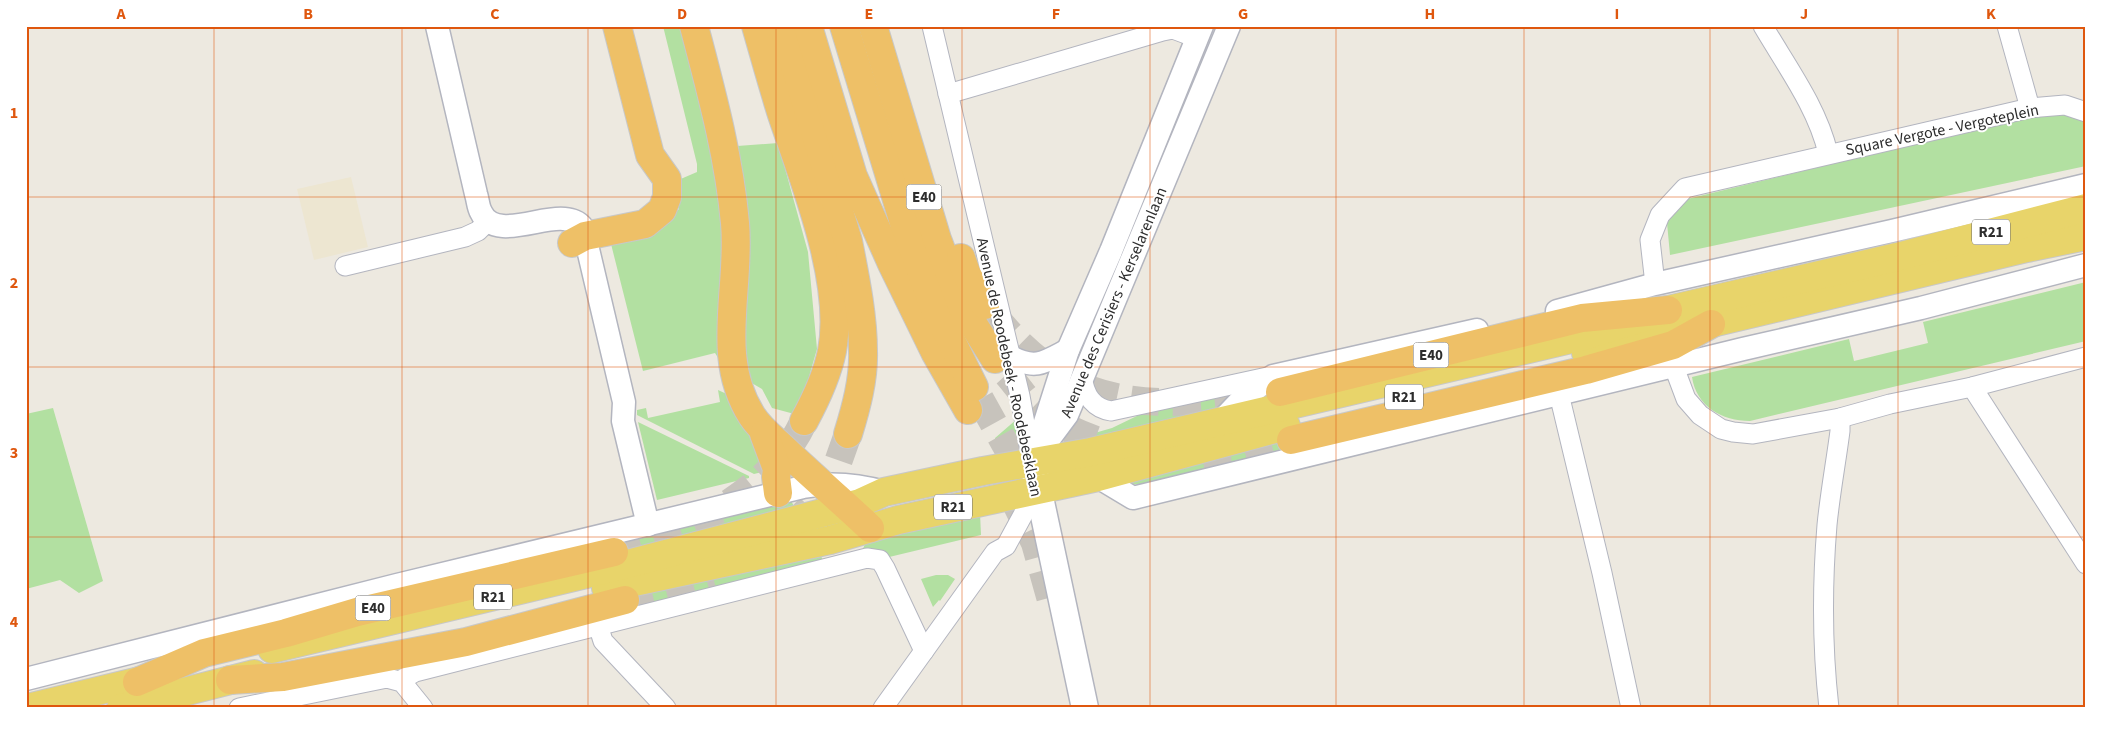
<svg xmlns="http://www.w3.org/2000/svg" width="2112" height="734" viewBox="0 0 2112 734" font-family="'Source Sans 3',sans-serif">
  <rect width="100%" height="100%" fill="#ede9e0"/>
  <polygon fill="#ede6d1" points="351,177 368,247 314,260 297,189"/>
  <g fill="#b2e0a1">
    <polygon points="663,26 689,26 724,147 778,143 808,252 817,349 798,415 772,408 762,389 724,367 715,353 643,371 610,240 657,232 679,209 676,181 697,172 697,164"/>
    <polygon points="2057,109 2086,118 2086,166 1670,255 1667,223 1683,200"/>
    <path d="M2086 282V341L1750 421C1722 421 1696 406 1692 377L1849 339 1854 361 1928 343 1923 322Z"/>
    <polygon points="1241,389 1221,411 1090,439 1091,434 1112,428 1141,414"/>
    <polygon points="718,390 731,396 770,470 754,474 637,415 637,410 646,408 648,418 720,402"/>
    <polygon points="53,408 103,581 79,593 60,580 26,589 26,414"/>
    <path d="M1017 419C1019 443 1021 448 995 455V438Z"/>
    <polygon points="638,422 749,476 749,478 657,500"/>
    <polygon points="1290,434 1293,448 1139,485 1129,483 1128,479"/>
    <polygon points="789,497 796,510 615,558 610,540"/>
    <polygon points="980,513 981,535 885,558 861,553 866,542"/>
    <polygon points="818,551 826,565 650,608 648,602 627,607 640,589"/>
    <polygon points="936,575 948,575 955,579 940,601 939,600 933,607 921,579"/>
  </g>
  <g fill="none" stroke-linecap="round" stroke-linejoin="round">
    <g stroke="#c7c3bc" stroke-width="28" stroke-dasharray="28 14" stroke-linecap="butt">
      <path d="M992 313C1072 413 1147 409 1264 394"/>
      <path d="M1007 374C1017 385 1026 400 1037 409 1063 430 1095 440 1125 450"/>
      <polyline points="980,399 1028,485"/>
      <polyline points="1203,456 1243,453 1291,440"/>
      <polyline points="1011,493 1035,543 1051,600"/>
      <polyline points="791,528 820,497 831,482 848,434"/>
      <path d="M614 552C644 539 678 532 707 516 748 494 784 464 804 421"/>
      <polyline points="625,600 713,577"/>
    </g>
    <defs>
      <g id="minor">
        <polyline points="932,26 1020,396 1032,462"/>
        <path d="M1763 26C1787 67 1817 107 1828 153"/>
        <polyline points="2007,26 2030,108"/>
        <polyline points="948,94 1163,31 1173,29 1197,38"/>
        <polyline points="345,266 465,237 478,231 488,221"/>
        <polyline points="1655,284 1650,240 1660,215 1685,188 2030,108 2065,105 2086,112"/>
        <polyline points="1674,367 1686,399 1700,415 1721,429 1733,432 1753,434 1840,418 1890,404 1972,387 2086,357"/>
        <path d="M1082 377C1085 395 1092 408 1111 411L1272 376"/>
        <polyline points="1972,387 2086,564"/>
        <polyline points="1559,394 1602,573 1631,708"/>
        <polyline points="598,625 603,641 666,708"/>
        <polyline points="402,682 403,679 415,672 867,558 880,560 885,568 924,651"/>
        <polyline points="239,708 387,678 402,682 423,708"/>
        <polyline points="883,708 995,552 1006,546 1037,489"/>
        <path d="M1829 708C1822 647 1822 586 1827 525 1830 494 1836 462 1840 431V418"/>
      </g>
      <g id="tertiary">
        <path d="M437 26 476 194C478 200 478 207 481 212 494 241 540 216 564 219 572 220 578 221 583 228L624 402 623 421 648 525"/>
        <polyline points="1557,311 1655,284 1892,231 2086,185"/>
        <path d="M1011 357C1036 370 1045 362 1068 350"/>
        <polyline points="1221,421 1242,399 1273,376 1477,330"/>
        <polyline points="1037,447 1068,350 1111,251 1202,26"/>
        <polyline points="1032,462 1067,415 1229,26"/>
        <polyline points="1098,477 1133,498 1743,349 1921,308 2086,265"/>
        <path d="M26 679 397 585 803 487C831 482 856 484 884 492"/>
      </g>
      <polyline id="secondary" points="1034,469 1085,708"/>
      <g id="primary">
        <polyline points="1586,353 2027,248 2086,236"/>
        <polyline points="606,588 830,540 898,520 1098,477 1286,426"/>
        <polyline points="272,649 616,567 860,503 884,492 983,471 1091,452 1584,336 1668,310 1897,257 2086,208"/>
        <polyline points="27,708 160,676"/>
        <polyline points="121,708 254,674"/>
      </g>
      <g id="trunk">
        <path d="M694 26C711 91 729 156 735 223 741 288 714 357 752 416 761 430 775 440 786 451 814 478 843 502 870 528"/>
        <path d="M756 26C765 57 773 87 783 118 805 183 845 282 832 351 827 376 816 399 804 421"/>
        <path d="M783 26 848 241C855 277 863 315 863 351 864 379 856 408 848 434"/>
        <polyline points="808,26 853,176 892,264 935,352 968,410"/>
        <polyline points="844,26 904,223 933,304 974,387"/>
        <polyline points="873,26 937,239 963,308 995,359"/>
        <polyline points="572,243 585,236 645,224 662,210 667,197 667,179 650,155 617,26"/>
        <polyline points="961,258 967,275 985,305"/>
        <polyline points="1280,392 1582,318 1668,310"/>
        <polyline points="764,434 777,469 776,477 778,493"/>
        <polyline points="1291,440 1586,370 1673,345 1711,324"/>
        <polyline points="230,680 283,677 466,642 625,600"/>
        <polyline points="137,682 204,653 286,633 357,612 614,552"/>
      </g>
    </defs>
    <use href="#minor" stroke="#b3b5bf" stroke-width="21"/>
    <use href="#tertiary" stroke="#b3b5bf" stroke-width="25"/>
    <use href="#secondary" stroke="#b3b5bf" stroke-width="29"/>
    <use href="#primary" stroke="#c8c8c8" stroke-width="30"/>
    <use href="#trunk" stroke="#c8c8c8" stroke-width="30"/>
    <use href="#minor" stroke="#fff" stroke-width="19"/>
    <use href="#tertiary" stroke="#fff" stroke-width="22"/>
    <use href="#secondary" stroke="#fff" stroke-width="26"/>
    <use href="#primary" stroke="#e8d46a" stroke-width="28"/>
    <use href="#trunk" stroke="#eec067" stroke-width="28"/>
  </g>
  <path fill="none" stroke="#df570e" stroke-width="1" stroke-opacity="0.55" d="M214 26V708M402 26V708M588 26V708M776 26V708M962 26V708M1150 26V708M1336 26V708M1524 26V708M1710 26V708M1898 26V708M26 197H2086M26 367H2086M26 537H2086"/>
  <g text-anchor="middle" stroke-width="4" stroke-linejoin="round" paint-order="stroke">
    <g fill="#fff" stroke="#6c6c6c" stroke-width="1">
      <rect x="906.5" y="184.5" width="35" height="25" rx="4"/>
      <rect x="1972" y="219.5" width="38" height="25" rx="4"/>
      <rect x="1413.5" y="342.5" width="35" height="25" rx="4"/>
      <rect x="1385" y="384.5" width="38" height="25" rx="4"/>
      <rect x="934" y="494.5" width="38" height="25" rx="4"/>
      <rect x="474" y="584.5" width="38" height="25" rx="4"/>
      <rect x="355.5" y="595.5" width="35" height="25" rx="4"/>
    </g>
    <g font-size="15" font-weight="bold" fill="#2d2d2d">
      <text x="924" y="202">E40</text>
      <text x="1991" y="237">R21</text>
      <text x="1431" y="360">E40</text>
      <text x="1404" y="402">R21</text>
      <text x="953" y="512">R21</text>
      <text x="493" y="602">R21</text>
      <text x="373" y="613">E40</text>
    </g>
    <g font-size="16" fill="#2d2d2d" stroke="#fff">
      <text transform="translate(1942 129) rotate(-12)" y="6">Square Vergote - Vergoteplein</text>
      <text transform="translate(1113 302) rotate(-67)" y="6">Avenue des Cerisiers - Kerselarenlaan</text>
      <text transform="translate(1010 367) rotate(78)" y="6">Avenue de Roodebeek - Roodebeeklaan</text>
    </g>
  </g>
  <rect width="2112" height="734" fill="none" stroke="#ffffff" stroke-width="55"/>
  <rect x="28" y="28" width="2056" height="678" fill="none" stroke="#df570e" stroke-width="2"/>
  <g font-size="16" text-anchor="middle" font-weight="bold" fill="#df570e">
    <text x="121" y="19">A</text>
    <text x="308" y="19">B</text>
    <text x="495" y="19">C</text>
    <text x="682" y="19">D</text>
    <text x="869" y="19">E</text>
    <text x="1056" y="19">F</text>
    <text x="1243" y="19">G</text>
    <text x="1430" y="19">H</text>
    <text x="1617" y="19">I</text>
    <text x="1804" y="19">J</text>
    <text x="1991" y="19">K</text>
    <text x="14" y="118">1</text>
    <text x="14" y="288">2</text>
    <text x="14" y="458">3</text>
    <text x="14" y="627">4</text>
  </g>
</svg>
